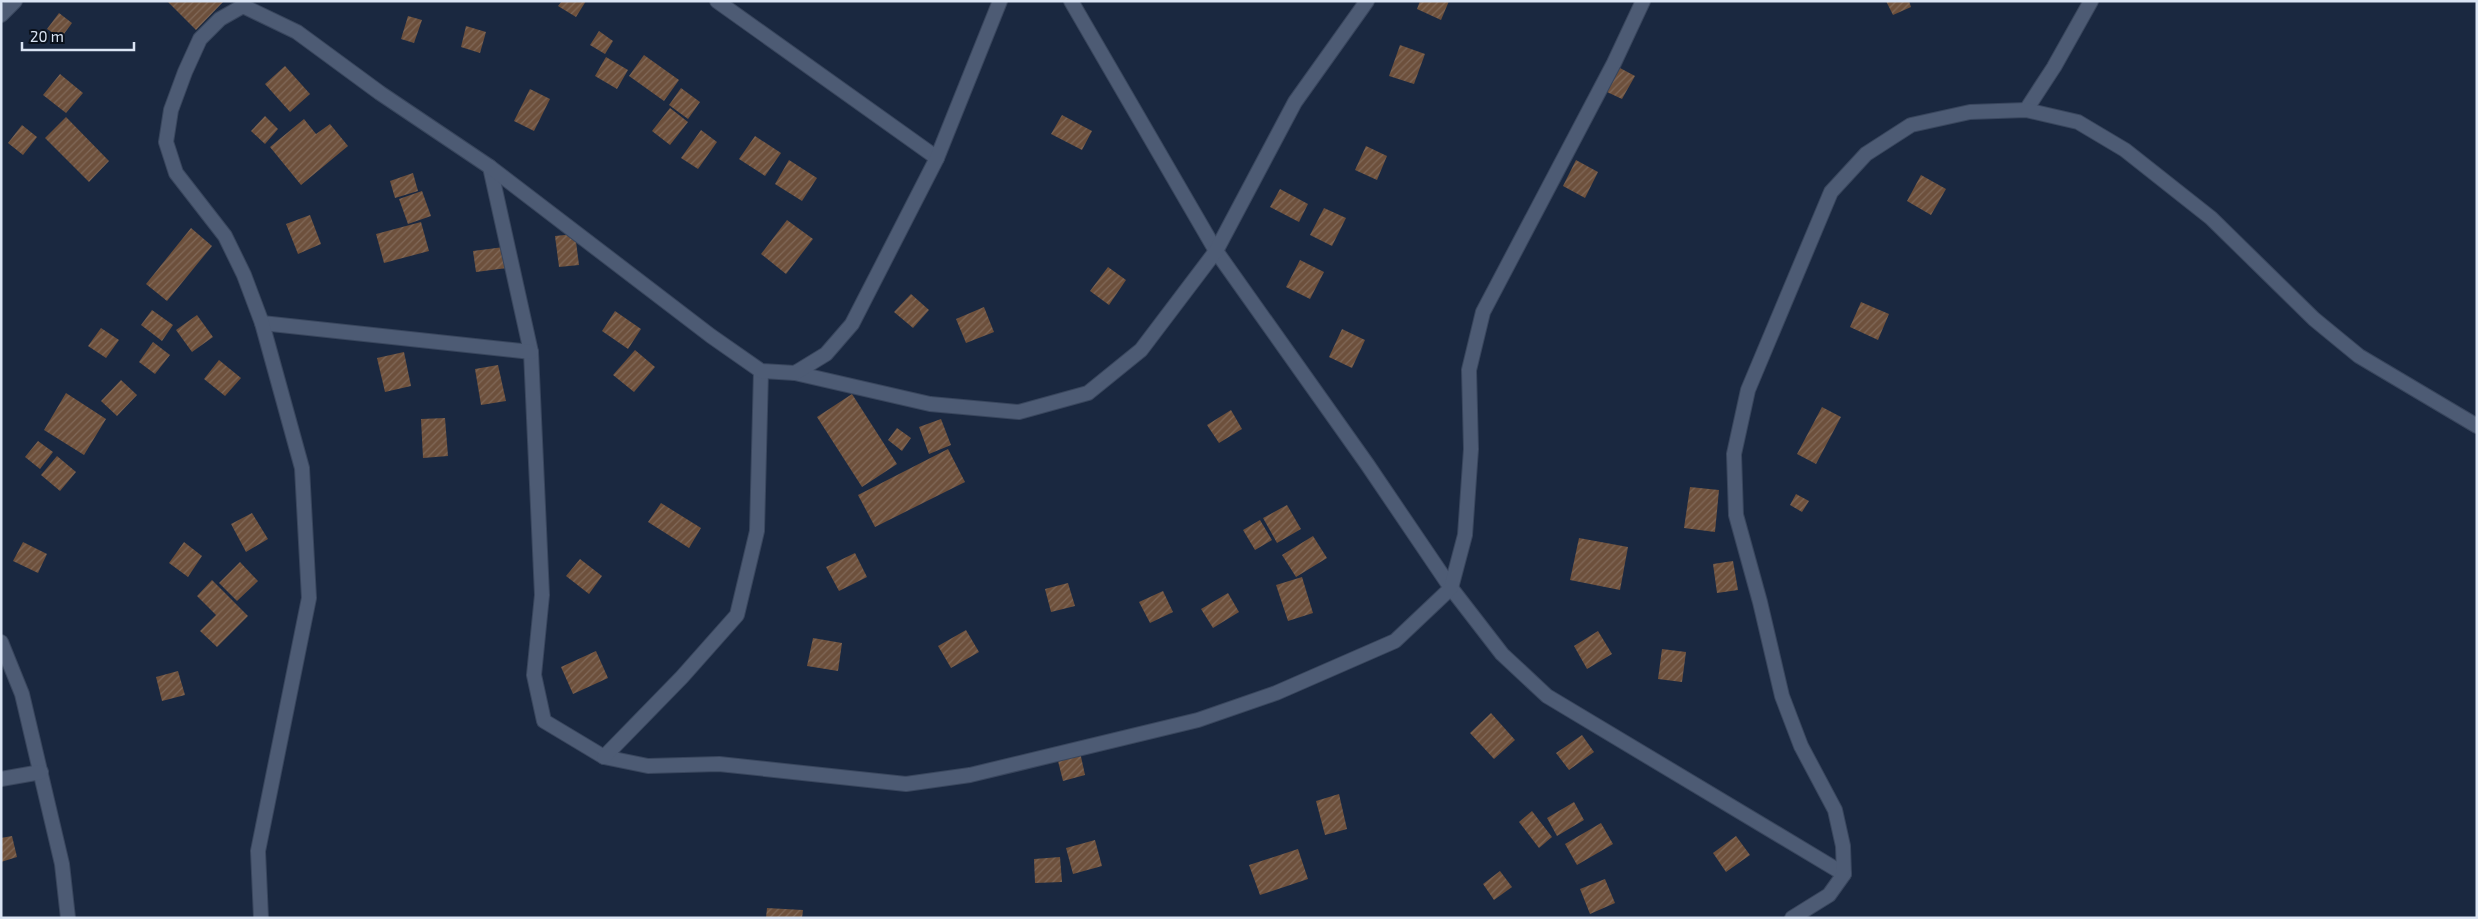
<svg xmlns="http://www.w3.org/2000/svg" width="2478" height="919" viewBox="0 0 2478 919" font-family="'Exo 2',sans-serif">
  <defs>
    <pattern id="building-hatch" width="6" height="6" patternUnits="userSpaceOnUse" patternTransform="scale(1.25)"><rect width="6" height="6" fill="#6d503c"/><path d="M-1 1l2-2M0 6l6-6M5 7l2-2" fill="none" stroke="#816959"/></pattern>
  </defs>
  <rect width="100%" height="100%" fill="#1a2840"/>
  <g fill="url(#building-hatch)">
    <polygon points="167,1 224,1 196,30"/>
    <polygon points="562,1 586,1 576,17 558,6"/>
    <polygon points="1420,1 1449,1 1441,20 1417,9"/>
    <polygon points="1886,1 1909,1 1911,7 1893,15"/>
    <polygon points="59,13 72,23 61,38 47,29"/>
    <polygon points="408,16 422,20 414,43 401,39"/>
    <polygon points="466,26 486,32 480,53 461,47"/>
    <polygon points="599,31 613,41 605,54 590,45"/>
    <polygon points="1400,45 1425,54 1414,84 1389,76"/>
    <polygon points="644,55 679,80 664,101 629,76"/>
    <polygon points="606,57 628,70 617,89 595,76"/>
    <polygon points="285,66 310,94 290,112 265,84"/>
    <polygon points="1620,68 1635,76 1622,99 1607,92"/>
    <polygon points="60,74 83,93 66,113 43,95"/>
    <polygon points="681,88 700,102 688,119 669,105"/>
    <polygon points="530,89 550,99 534,131 514,121"/>
    <polygon points="670,108 688,122 670,145 652,131"/>
    <polygon points="1062,115 1092,131 1082,150 1051,134"/>
    <polygon points="265,116 278,129 265,144 251,131"/>
    <polygon points="66,117 109,161 89,182 45,138"/>
    <polygon points="304,119 316,134 330,124 348,146 301,185 270,147"/>
    <polygon points="22,125 37,137 23,155 8,143"/>
    <polygon points="701,130 717,142 698,169 681,158"/>
    <polygon points="755,136 781,153 765,176 739,159"/>
    <polygon points="1366,146 1387,156 1377,180 1355,170"/>
    <polygon points="789,160 817,178 802,201 775,184"/>
    <polygon points="1576,160 1598,172 1585,198 1563,186"/>
    <polygon points="413,173 418,191 395,198 390,181"/>
    <polygon points="1921,175 1946,189 1931,215 1907,201"/>
    <polygon points="1280,189 1308,204 1299,222 1270,207"/>
    <polygon points="422,191 431,216 408,224 399,199"/>
    <polygon points="1324,208 1346,218 1332,246 1310,235"/>
    <polygon points="310,215 321,244 298,254 286,224"/>
    <polygon points="787,220 813,239 786,274 761,254"/>
    <polygon points="421,222 429,251 384,263 376,234"/>
    <polygon points="191,228 212,246 167,301 146,284"/>
    <polygon points="575,234 579,265 559,267 555,236"/>
    <polygon points="504,247 507,268 476,272 473,251"/>
    <polygon points="1300,260 1324,272 1310,299 1286,287"/>
    <polygon points="1108,267 1126,280 1109,305 1090,291"/>
    <polygon points="911,294 929,310 913,328 894,312"/>
    <polygon points="1861,302 1889,314 1878,340 1850,327"/>
    <polygon points="984,307 994,332 966,343 956,319"/>
    <polygon points="152,310 173,325 162,341 141,325"/>
    <polygon points="615,311 641,329 628,349 602,331"/>
    <polygon points="197,315 213,337 192,352 176,330"/>
    <polygon points="101,328 119,340 106,358 88,346"/>
    <polygon points="1342,329 1365,340 1352,368 1329,357"/>
    <polygon points="153,342 170,355 155,374 139,362"/>
    <polygon points="635,350 655,367 634,392 613,375"/>
    <polygon points="404,352 411,386 385,392 377,358"/>
    <polygon points="219,360 241,378 225,396 204,379"/>
    <polygon points="498,365 506,401 481,405 475,369"/>
    <polygon points="121,380 137,395 117,416 101,401"/>
    <polygon points="66,393 106,419 84,455 44,430"/>
    <polygon points="852,394 897,464 862,487 817,417"/>
    <polygon points="1822,407 1841,417 1816,464 1797,454"/>
    <polygon points="1231,410 1242,429 1219,443 1207,425"/>
    <polygon points="445,418 448,456 423,458 421,419"/>
    <polygon points="941,419 951,445 929,454 919,427"/>
    <polygon points="897,428 911,438 902,451 888,440"/>
    <polygon points="38,441 53,452 40,469 25,457"/>
    <polygon points="948,449 965,482 875,527 858,495"/>
    <polygon points="57,456 76,472 60,491 41,475"/>
    <polygon points="1690,487 1719,490 1715,532 1684,528"/>
    <polygon points="1796,494 1809,501 1802,512 1790,505"/>
    <polygon points="661,503 701,528 689,548 648,522"/>
    <polygon points="1287,505 1301,529 1277,543 1263,518"/>
    <polygon points="252,513 268,539 246,552 231,524"/>
    <polygon points="1260,520 1272,540 1255,550 1243,530"/>
    <polygon points="1313,536 1327,558 1296,577 1282,555"/>
    <polygon points="1579,538 1628,547 1620,590 1570,580"/>
    <polygon points="23,542 47,554 38,573 13,561"/>
    <polygon points="184,542 202,556 188,577 169,563"/>
    <polygon points="855,553 867,577 839,591 826,567"/>
    <polygon points="580,559 602,576 589,594 566,576"/>
    <polygon points="1733,561 1738,590 1717,593 1713,564"/>
    <polygon points="240,562 258,581 237,601 219,583"/>
    <polygon points="1302,577 1313,613 1288,621 1276,585"/>
    <polygon points="212,580 248,616 217,647 200,631 216,615 197,596"/>
    <polygon points="1068,583 1075,606 1051,612 1045,589"/>
    <polygon points="1163,591 1173,612 1150,623 1139,602"/>
    <polygon points="1228,593 1239,612 1213,628 1201,609"/>
    <polygon points="966,630 979,652 951,668 938,646"/>
    <polygon points="1598,631 1612,654 1587,669 1574,646"/>
    <polygon points="813,638 842,643 838,671 807,666"/>
    <polygon points="1662,649 1686,652 1682,682 1658,679"/>
    <polygon points="596,651 608,678 573,694 561,667"/>
    <polygon points="178,671 185,695 162,701 156,677"/>
    <polygon points="1491,713 1515,740 1494,759 1470,733"/>
    <polygon points="1582,735 1594,752 1569,770 1556,753"/>
    <polygon points="1080,752 1085,775 1063,781 1057,757"/>
    <polygon points="1339,794 1347,829 1325,835 1316,801"/>
    <polygon points="1574,802 1584,820 1557,836 1547,818"/>
    <polygon points="1532,811 1552,837 1539,848 1519,822"/>
    <polygon points="1601,823 1613,844 1577,865 1565,844"/>
    <polygon points="12,836 17,857 1,862 1,838"/>
    <polygon points="1736,836 1750,855 1726,872 1713,853"/>
    <polygon points="1095,840 1102,866 1073,874 1066,848"/>
    <polygon points="1298,849 1308,879 1260,895 1249,865"/>
    <polygon points="1060,857 1062,882 1035,883 1034,859"/>
    <polygon points="1500,871 1512,887 1494,900 1483,884"/>
    <polygon points="1605,879 1615,903 1590,914 1580,889"/>
    <polygon points="767,908 803,910 802,918 766,918"/>
  </g>
  <g fill="none" stroke-linecap="round" stroke-linejoin="round">
    <defs>
      <g id="minor">
        <polyline points="717,1 937,158"/>
        <polyline points="1071,1 1216,251 1367,464 1451,588 1502,654 1547,696 1844,874"/>
        <polyline points="1,15 15,1"/>
        <polyline points="2026,110 2054,67 2091,1"/>
        <polyline points="490,167 531,352 542,595 534,675 544,721 604,757 648,766 719,764 906,784 970,775 1198,720 1276,693 1395,641 1451,588 1465,535 1471,449 1469,370 1483,312 1614,63 1643,1"/>
        <polyline points="262,323 531,352"/>
        <polyline points="795,373 930,404 1019,412 1088,393 1141,350 1216,251 1295,102 1367,1"/>
        <polyline points="1,642 22,694 62,864 68,918"/>
        <polyline points="604,757 682,677 737,615 757,531 761,371"/>
        <polyline points="1,779 41,772"/>
        <polyline points="261,918 258,851 309,598 302,468 262,323 244,275 225,236 176,173 166,142 171,110 185,72 200,39 220,19 243,6 297,32 380,93 490,167 711,336 761,371 795,373 826,354 852,324 937,158 1000,1"/>
        <polyline points="1792,918 1829,895 1844,874 1843,846 1835,810 1801,746 1782,696 1760,602 1736,515 1734,454 1748,390 1831,192 1866,154 1911,125 1970,112 2026,110 2078,122 2125,150 2211,218 2314,319 2359,356 2477,426"/>
      </g>
    </defs>
    <use href="#minor" stroke="#39465d" stroke-width="16"/>
    <use href="#minor" stroke="#4d5b74" stroke-width="14"/>
  </g>
  <rect width="2478" height="919" fill="none" stroke="#dae4f4" stroke-width="5"/>
  <path d="M22 42v8h112v-8" fill="none" stroke="#dae4f4" stroke-width="2.5"/>
  <text x="30" y="42" font-size="15" fill="#dae4f4" stroke="#0a111c" stroke-width="4" paint-order="stroke">20 m</text>
</svg>
